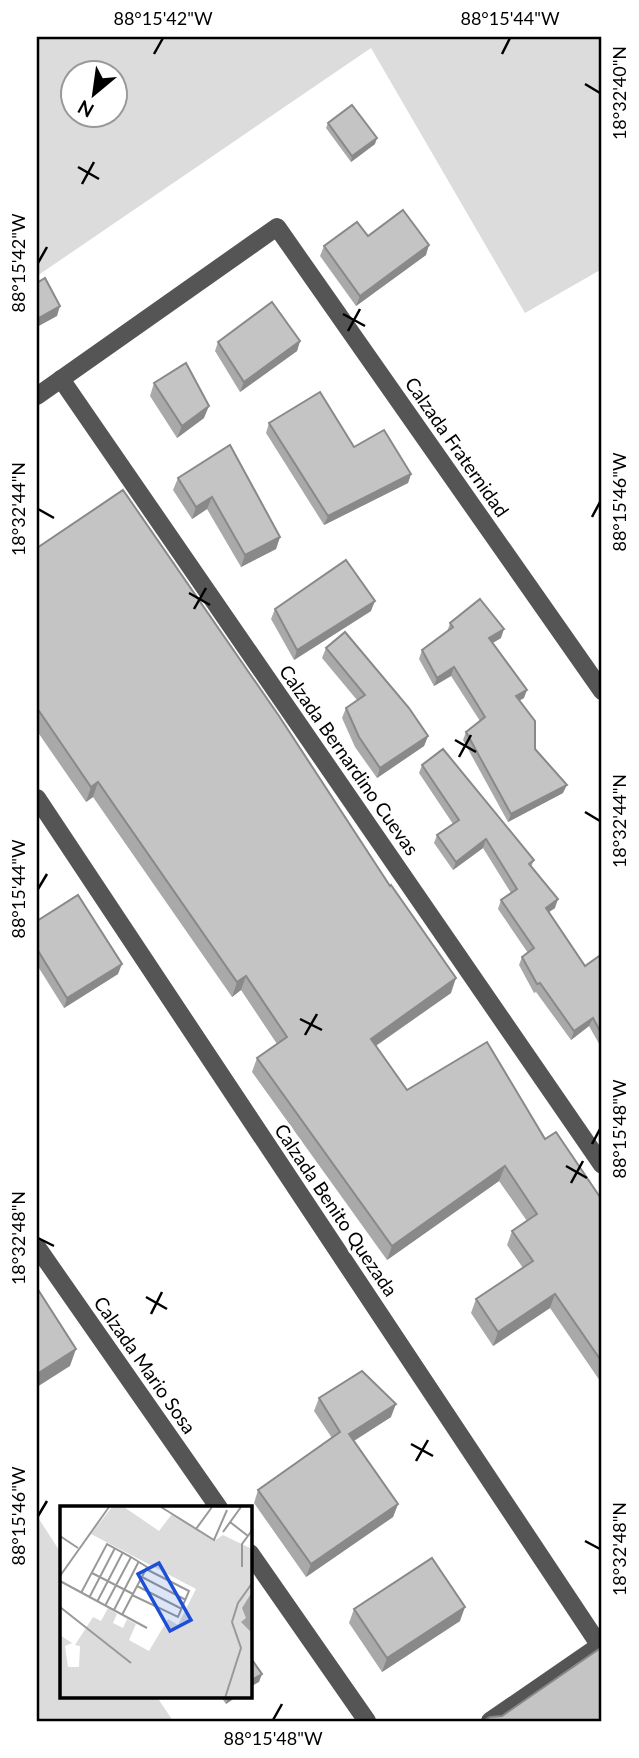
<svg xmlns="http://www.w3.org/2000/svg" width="639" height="1758" viewBox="0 0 639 1758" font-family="Lato,sans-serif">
  <rect width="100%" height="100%" fill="#fff"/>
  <g fill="#dcdcdc" fill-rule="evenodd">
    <path d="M37 37H602V269L525 313 371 48 37 276ZM74 74H116V116H74Z"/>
    <polygon points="37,1516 61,1553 61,1697 157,1697 173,1721 37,1721"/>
  </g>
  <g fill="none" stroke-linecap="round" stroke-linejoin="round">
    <g stroke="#555" stroke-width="18">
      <polyline points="61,379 602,1165"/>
      <polyline points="37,396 277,227 602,691"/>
      <polyline points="37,798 600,1646"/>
      <polyline points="37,1247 219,1508"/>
      <polyline points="250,1553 367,1721"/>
      <polyline points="490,1721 602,1644"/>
    </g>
  </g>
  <g fill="#a9a9a9">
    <polygon points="328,123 375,144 351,162 326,128"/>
    <polygon points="368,236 426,255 356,306 320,256 324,246"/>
    <polygon points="300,341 297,351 240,392 215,351 218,342"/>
    <polygon points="154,383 204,418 177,438 150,396"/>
    <polygon points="269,423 354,447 411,474 408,483 324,525 266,433"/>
    <polygon points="178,478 280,537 276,549 241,567 207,509 192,519 173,490"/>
    <polygon points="37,548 451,993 376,1046 407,1090 545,1139 602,1200 602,1379 600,1381 550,1308 493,1346 471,1313 476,1299 523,1268 507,1245 512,1231 527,1221 499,1181 387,1260 252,1072 257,1058 277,1044 241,990 232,997 93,797 86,802 37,731"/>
    <polygon points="275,609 371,611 294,660 271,619"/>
    <polygon points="450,623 501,638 492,643 524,698 520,700 535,749 563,793 508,822 463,740 466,732 480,721 451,676 434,686 419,659 422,650 447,632"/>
    <polygon points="326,648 428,736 424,746 377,778 355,747 342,718 346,708 357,700 322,658"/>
    <polygon points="422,765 534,860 531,867 555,908 549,912 585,966 602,954 602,1049 589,1026 571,1040 536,992 534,993 519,965 522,957 528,953 498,909 501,900 511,893 483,848 453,870 434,843 437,835 453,824 419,773"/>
    <polygon points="37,921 118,974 64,1008 37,965"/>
    <polygon points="319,1398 391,1417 354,1441 398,1504 393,1517 306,1577 254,1503 258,1490 332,1438 314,1411"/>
    <polygon points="354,1609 460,1621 382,1672 349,1623"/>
    <polygon points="221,1697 236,1697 226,1704"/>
  </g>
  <g fill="#898989">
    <polygon points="377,138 375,144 351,162 352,156"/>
    <polygon points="429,245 426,255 356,306 360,296"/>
    <polygon points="60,306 57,316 37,327 37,319"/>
    <polygon points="300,341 297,351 240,392 244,382"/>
    <polygon points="209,406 204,418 177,438 182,426"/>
    <polygon points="411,474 408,483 324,525 328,516"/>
    <polygon points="212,497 207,509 192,519 196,507"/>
    <polygon points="280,537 276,549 241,567 245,555"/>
    <polygon points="375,601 371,611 294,660 297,650"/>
    <polygon points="504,629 501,638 486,647 489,638"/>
    <polygon points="454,667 451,676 434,686 437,678"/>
    <polygon points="527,690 524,698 513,704 516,696"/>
    <polygon points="428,736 424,746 377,778 380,768"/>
    <polygon points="98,782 93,797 86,802 91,787"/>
    <polygon points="567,785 563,793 508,822 511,814"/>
    <polygon points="486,839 483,848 453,870 456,862"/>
    <polygon points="558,899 555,908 543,916 546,908"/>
    <polygon points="122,964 118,974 64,1008 67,998"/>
    <polygon points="246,976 241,990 232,997 237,982"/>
    <polygon points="456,978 451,993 365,1053 371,1039"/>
    <polygon points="593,1018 589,1026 571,1040 574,1031"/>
    <polygon points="505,1166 499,1181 387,1260 392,1246"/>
    <polygon points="555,1294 550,1308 493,1346 498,1332"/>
    <polygon points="76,1349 70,1366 37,1387 37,1374"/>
    <polygon points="396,1404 391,1417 344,1447 349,1434"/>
    <polygon points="398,1504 393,1517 306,1577 311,1564"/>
    <polygon points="465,1607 460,1621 382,1672 387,1658"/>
    <polygon points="262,1674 259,1682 250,1687 250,1681"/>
    <polygon points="228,1697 236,1697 226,1704"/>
  </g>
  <g fill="#c4c4c4" stroke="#898989" stroke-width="2">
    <polygon points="352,105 377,138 352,156 328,123"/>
    <polygon points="403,210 429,245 360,296 324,246 357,222 368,236"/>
    <polygon points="45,278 60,306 37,319 37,283"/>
    <polygon points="272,302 300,341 244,382 218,342"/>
    <polygon points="186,363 209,406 182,426 154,383"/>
    <polygon points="320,392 354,447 384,430 411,474 328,516 269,423"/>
    <polygon points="230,445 280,537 245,555 212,497 196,507 178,478"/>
    <polygon points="123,490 279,716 390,886 391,885 456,978 371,1039 407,1090 487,1042 545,1139 556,1132 602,1200 602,1362 555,1294 498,1332 476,1299 533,1261 512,1231 537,1214 505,1166 392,1246 257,1058 287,1037 246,976 237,982 98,782 91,787 37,708 37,548"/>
    <polygon points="346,560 375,601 297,650 275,609"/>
    <polygon points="480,599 504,629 489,638 527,690 516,696 535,721 535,749 567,785 511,814 466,732 485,717 454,667 437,678 422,650 453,627 450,623"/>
    <polygon points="345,632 409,708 428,736 380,768 359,737 346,708 365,695 326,648"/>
    <polygon points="443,749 534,860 529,864 558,899 546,908 585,966 602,954 602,1035 593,1018 574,1031 540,983 537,984 522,957 534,948 501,900 517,889 486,839 456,862 437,835 459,820 422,765"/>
    <polygon points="78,895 122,964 67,998 37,949 37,921"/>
    <polygon points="37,1288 76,1349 37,1374"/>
    <polygon points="362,1371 396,1404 349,1434 398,1504 311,1564 258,1490 340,1432 319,1398"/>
    <polygon points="432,1558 465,1607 387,1658 354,1609"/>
    <polygon points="602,1647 602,1721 483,1721 490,1717 502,1716"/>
    <polygon points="250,1657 262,1674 250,1681"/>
  </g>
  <path fill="none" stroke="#000" stroke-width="2.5" d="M154 54 163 38M502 54 510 38M585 84 600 93M78 167 99 179M82 184 94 162M38 263 47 247M343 314 365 326M348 331 360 309M38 509 54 518M592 517 600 502M189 593 210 605M194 609 206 588M455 740 476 752M459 757 471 735M585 812 600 821M38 889 47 874M300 1019 322 1030M305 1035 317 1014M592 1144 600 1129M566 1166 587 1178M571 1183 583 1161M38 1238 54 1246M146 1297 167 1309M151 1314 162 1292M411 1444 433 1456M416 1461 428 1440M38 1516 47 1501M585 1541 600 1549M273 1720 282 1704"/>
  <g text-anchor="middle" stroke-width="6" stroke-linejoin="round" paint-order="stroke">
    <g font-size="19" fill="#000" stroke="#fff">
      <text transform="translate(457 447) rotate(55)" y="7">Calzada Fraternidad</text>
      <text transform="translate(349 760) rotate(55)" y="7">Calzada Bernardino Cuevas</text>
      <text transform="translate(336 1210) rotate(56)" y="7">Calzada Benito Quezada</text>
      <text transform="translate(145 1365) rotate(55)" y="7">Calzada Mario Sosa</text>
    </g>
  </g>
  <g transform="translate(60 1506)">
    <rect width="192" height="192" fill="#fff"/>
    <path d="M52 1H64L99 25 112 8 154 35 163 29 192 43V192H0V129L12 137 5 140 8 161H19L20 140 15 139 33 111 41 115 48 102 57 108 53 117 63 122 67 113 76 118 69 134 89 145 108 113 118 119 136 83 31 28Z" fill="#dcdcdc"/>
    <path d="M192 86V127L181 116 186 112 182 102Z" fill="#a3a3a3"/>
    <path fill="none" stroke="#999" stroke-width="2" d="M101 1 154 34 167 4M170 16 188 30M136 23 152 1M163 26 181 1M0 30 18 42M182 61V38L193 23M32 67 73 88M0 70 49 1M82 71 126 94M0 75 87 122M77 80 122 103M21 87 47 38 71 51 87 61 62 109M72 89 118 111 129 85 86 63M29 92 55 42M37 96 63 46M45 100 71 51M0 101 71 157M54 104 79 55M165 192 181 142 172 116 178 97 193 76"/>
    <path fill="#1d4ed8" fill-opacity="0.15" stroke="#1d4ed8" stroke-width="3.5" d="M99 57 131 114 110 125 78 68Z"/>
    <rect width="192" height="192" fill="none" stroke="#000" stroke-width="3.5"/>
  </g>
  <rect width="639" height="1758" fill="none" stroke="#ffffff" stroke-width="77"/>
  <g transform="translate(94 94) rotate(209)"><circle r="33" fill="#ffffff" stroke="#999999" stroke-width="2"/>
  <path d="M0-5L12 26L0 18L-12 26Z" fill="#000000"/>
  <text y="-10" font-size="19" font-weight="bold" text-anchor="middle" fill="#000000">N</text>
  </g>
  <rect x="38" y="38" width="562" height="1682" fill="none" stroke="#000" stroke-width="2.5"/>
  <g font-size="18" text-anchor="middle" fill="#000">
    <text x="163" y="25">88°15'42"W</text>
    <text x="510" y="25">88°15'44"W</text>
    <text transform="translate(620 93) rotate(-90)" y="6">18°32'40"N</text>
    <text transform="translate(19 263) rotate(-90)" y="6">88°15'42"W</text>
    <text transform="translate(620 502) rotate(-90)" y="6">88°15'46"W</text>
    <text transform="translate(19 509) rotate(-90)" y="6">18°32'44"N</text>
    <text transform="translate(620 821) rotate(-90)" y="6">18°32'44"N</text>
    <text transform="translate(19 889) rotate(-90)" y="6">88°15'44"W</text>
    <text transform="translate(620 1129) rotate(-90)" y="6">88°15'48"W</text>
    <text transform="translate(19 1238) rotate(-90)" y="6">18°32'48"N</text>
    <text transform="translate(19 1516) rotate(-90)" y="6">88°15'46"W</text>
    <text transform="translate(620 1549) rotate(-90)" y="6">18°32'48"N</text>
    <text x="273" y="1745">88°15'48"W</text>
  </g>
</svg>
